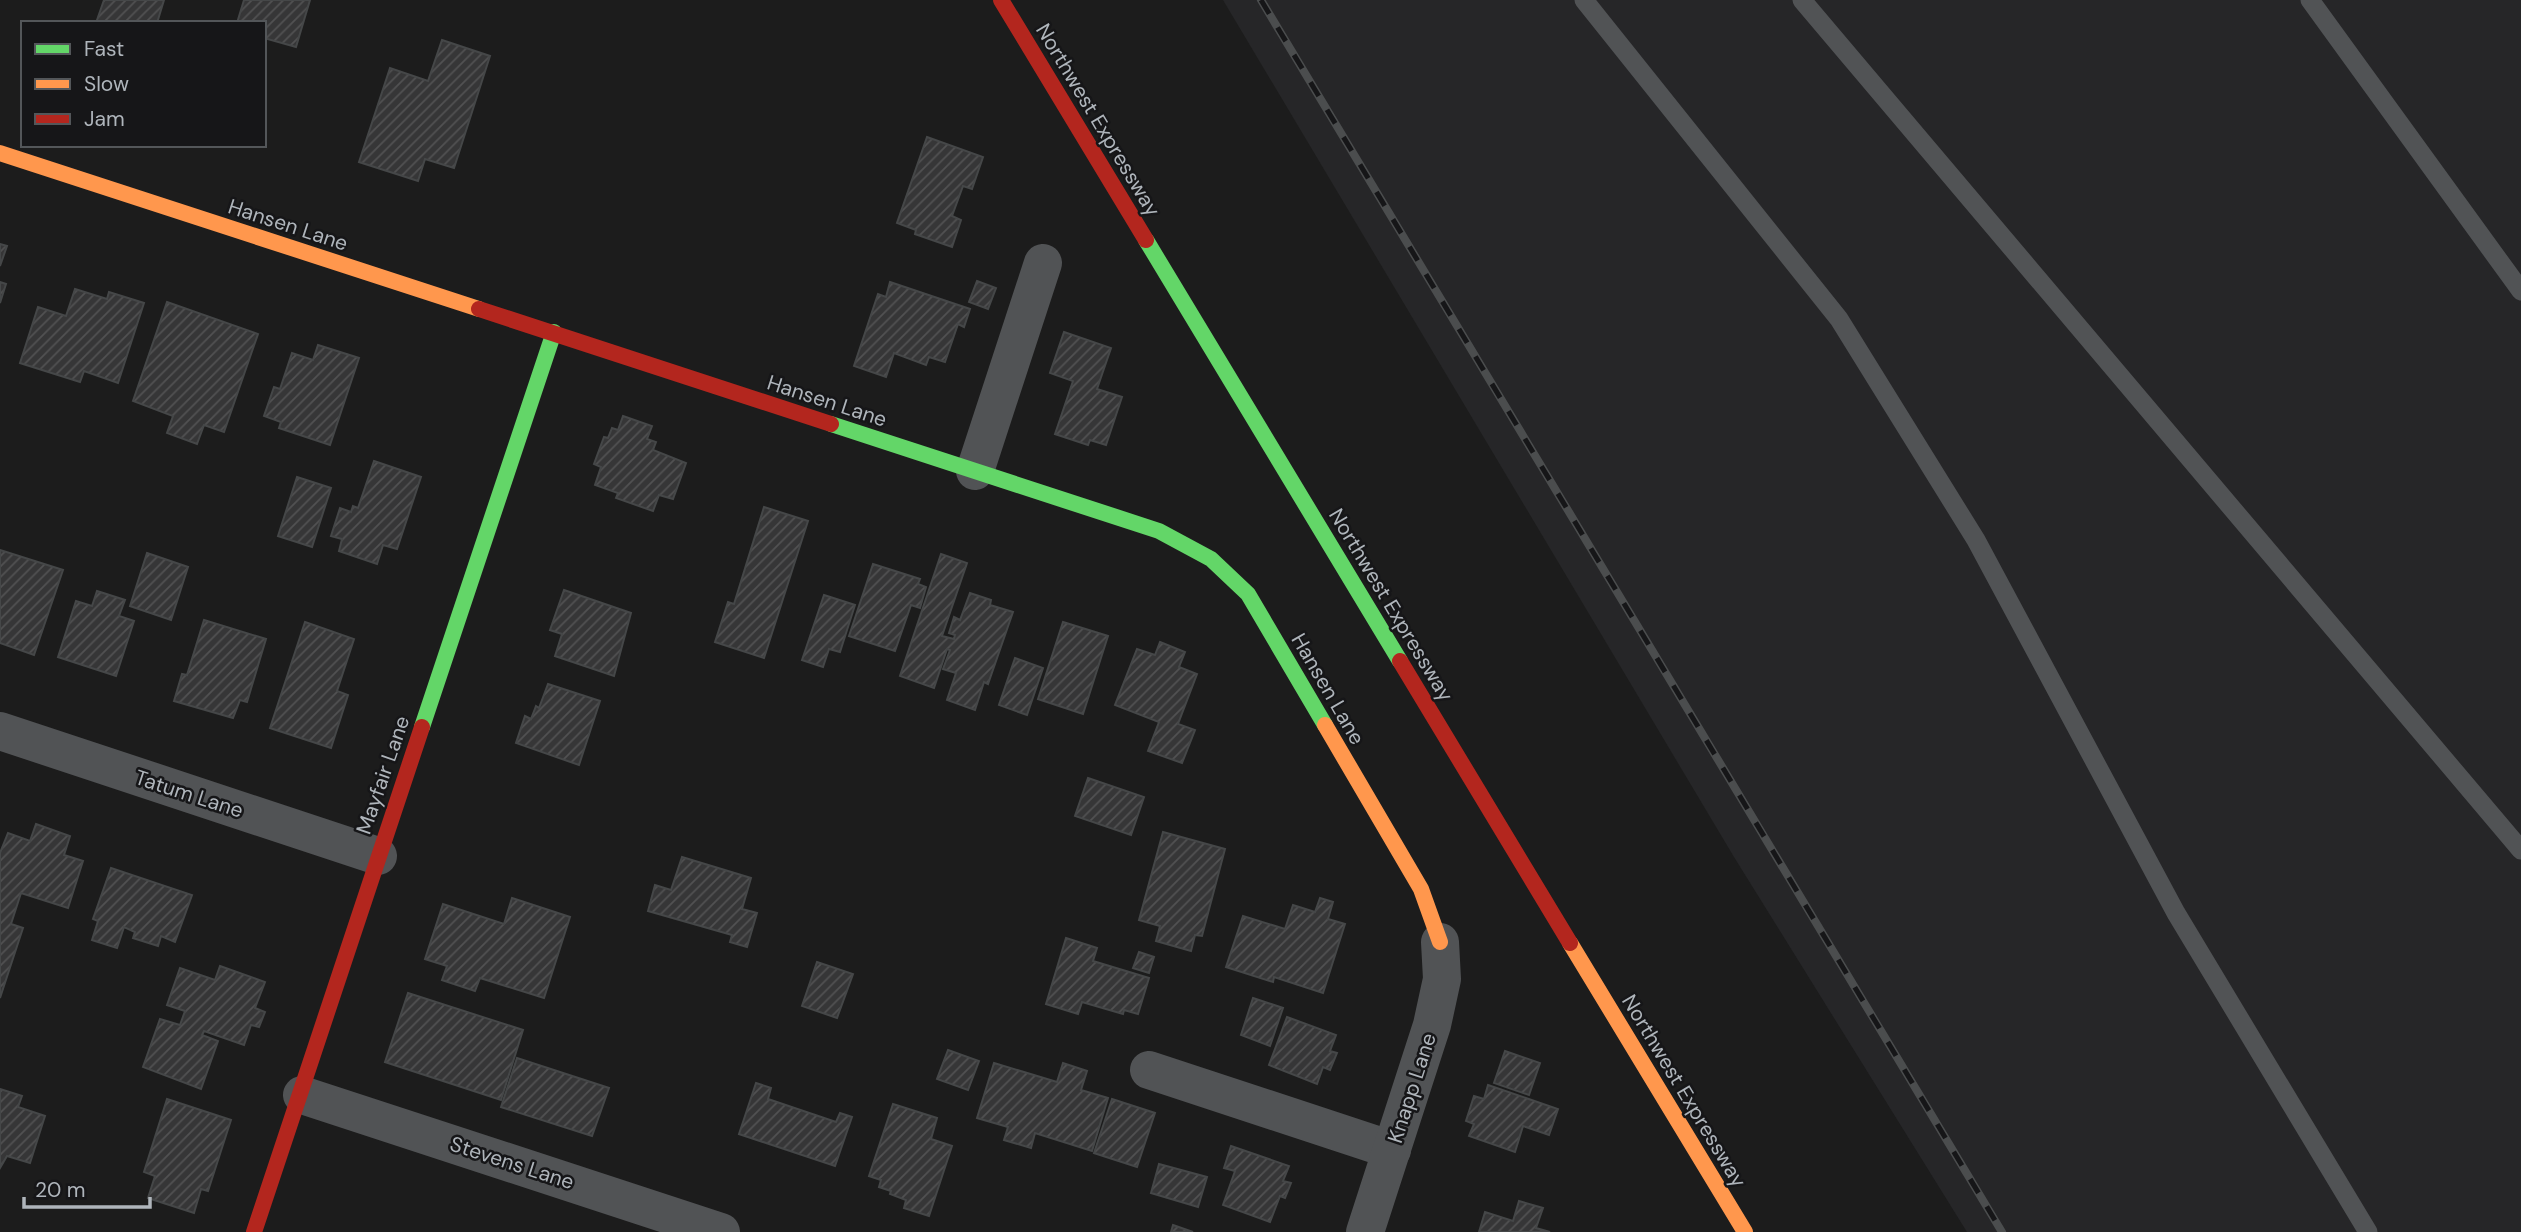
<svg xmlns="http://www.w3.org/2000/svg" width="2521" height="1232" viewBox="0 0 2521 1232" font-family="'DM Sans',sans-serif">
  <defs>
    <pattern id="building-hatch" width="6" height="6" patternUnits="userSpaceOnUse" patternTransform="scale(1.75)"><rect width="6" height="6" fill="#363637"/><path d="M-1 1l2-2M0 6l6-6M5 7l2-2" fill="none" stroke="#515152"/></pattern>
  </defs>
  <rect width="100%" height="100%" fill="#1c1c1c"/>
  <polygon fill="#262628" points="1223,0 2521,0 2521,1232 1967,1232 1734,857"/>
  <g fill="url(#building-hatch)" stroke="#454748" stroke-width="2">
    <polygon points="104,0 164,0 157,23 96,23"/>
    <polygon points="244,0 310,0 296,47 264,38 264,23 237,23"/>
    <polygon points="442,40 490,56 454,168 425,159 418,181 359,162 390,68 428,81"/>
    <polygon points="927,137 983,157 972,189 963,186 952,216 961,220 952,247 915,234 916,230 897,223"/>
    <polygon points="0,244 7,246 0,266"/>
    <polygon points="977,281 996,288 988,309 969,302"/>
    <polygon points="0,282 6,284 0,303"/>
    <polygon points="890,282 970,309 964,327 958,324 945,362 929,357 926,365 894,353 886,377 854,366 878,294 886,297"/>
    <polygon points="75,289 107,299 109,292 144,303 118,383 84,371 80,382 20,363 38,307 66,316"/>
    <polygon points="167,302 258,334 224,432 204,425 197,444 167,433 173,416 133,401"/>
    <polygon points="1064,332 1111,348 1097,389 1122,397 1106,445 1090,440 1088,445 1055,434 1073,381 1050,373"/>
    <polygon points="318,345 359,358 330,445 279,428 281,422 264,416 274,387 280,389 292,353 313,360"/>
    <polygon points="623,416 652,426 647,439 656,442 653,450 686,463 673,499 659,495 653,511 616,498 618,493 595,485 601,467 594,464 604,437 608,438 612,428 618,430"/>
    <polygon points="374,461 421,477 397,549 383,545 377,564 339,551 342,539 331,536 340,508 351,512 353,506 358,508"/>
    <polygon points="297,477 331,488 312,547 278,536"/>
    <polygon points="764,507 808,521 764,658 715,642 728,602 734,604"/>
    <polygon points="0,550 63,570 34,655 0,643"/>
    <polygon points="147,553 188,567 171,620 130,606"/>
    <polygon points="941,554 967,563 942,636 954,639 955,635 949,633 954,617 960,620 970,593 991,600 990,605 1013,612 988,684 984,682 975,710 947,700 956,673 943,669 950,650 947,649 934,688 900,676"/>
    <polygon points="873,564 920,579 918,584 926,587 920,608 911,605 895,651 849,636"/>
    <polygon points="564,590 631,613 614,676 555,656 562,634 550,630"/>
    <polygon points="97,591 125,600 119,616 134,621 116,676 58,657 76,601 92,606"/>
    <polygon points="824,595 855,605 840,652 829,649 823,667 802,660"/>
    <polygon points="204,620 266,639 247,702 240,700 233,718 174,701 182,674 187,675"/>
    <polygon points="305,622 354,639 337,691 348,695 331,748 270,728"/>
    <polygon points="1063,622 1108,636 1083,714 1038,699"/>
    <polygon points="1160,642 1185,652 1179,667 1197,674 1178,724 1195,730 1182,763 1148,751 1159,722 1115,705 1137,649 1155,655"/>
    <polygon points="1015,658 1043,668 1027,715 999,705"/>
    <polygon points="548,684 600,701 579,765 516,743 525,716 531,719 536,706 539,708"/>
    <polygon points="1088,778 1144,797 1131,835 1075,816"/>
    <polygon points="36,824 70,836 64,855 83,861 68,908 21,893 11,924 23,928 0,998 0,853 8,833 30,841"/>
    <polygon points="1163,832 1225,849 1202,936 1195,935 1191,951 1156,941 1160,926 1139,920"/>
    <polygon points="682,857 751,878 742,909 757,913 747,947 730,942 732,935 648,911 655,885 671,890"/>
    <polygon points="111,868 192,895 175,942 161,936 158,946 133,938 135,932 124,927 117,948 92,940 98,921 93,919"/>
    <polygon points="512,898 570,917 544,998 480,978 475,991 442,980 447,966 425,959 443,904 504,924"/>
    <polygon points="1320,898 1333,902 1328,919 1345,924 1323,993 1274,977 1273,982 1226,967 1243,916 1285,929 1293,905 1315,912"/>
    <polygon points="1066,938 1097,948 1093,961 1149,978 1138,1014 1124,1010 1123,1014 1082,1002 1078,1014 1046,1004"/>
    <polygon points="1139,952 1154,957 1149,973 1133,968"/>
    <polygon points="817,962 853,974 837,1018 802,1006"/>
    <polygon points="220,966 265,982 255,1008 265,1012 259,1027 251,1025 244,1045 204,1031 202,1035 218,1041 201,1089 143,1067 160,1019 180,1025 185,1011 167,1005 180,968 215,980"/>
    <polygon points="408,993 523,1030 501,1100 385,1062"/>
    <polygon points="1253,998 1283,1008 1270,1046 1241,1035"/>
    <polygon points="1287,1017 1336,1035 1330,1051 1337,1053 1330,1070 1323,1067 1317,1084 1269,1065"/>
    <polygon points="948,1050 979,1061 968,1090 937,1079"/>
    <polygon points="1505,1051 1540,1063 1529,1095 1494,1083"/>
    <polygon points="517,1058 609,1088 592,1136 501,1107"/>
    <polygon points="994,1063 1057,1082 1063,1063 1087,1071 1081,1090 1108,1098 1092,1151 1035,1133 1031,1148 1004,1140 1008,1127 977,1118"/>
    <polygon points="756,1083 771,1088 768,1099 836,1122 840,1113 852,1117 835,1166 739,1134"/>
    <polygon points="1488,1085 1558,1109 1549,1135 1523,1126 1515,1152 1469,1136 1474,1124 1466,1121 1474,1096 1484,1099"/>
    <polygon points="0,1089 22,1096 18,1107 45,1116 30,1163 7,1156 0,1168"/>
    <polygon points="167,1099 231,1120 208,1191 201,1189 194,1213 148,1198 155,1176 144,1172"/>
    <polygon points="1112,1099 1155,1113 1137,1167 1094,1153"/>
    <polygon points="893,1104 937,1118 931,1139 952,1146 929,1216 904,1208 906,1200 890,1194 891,1191 879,1187 881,1180 869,1176"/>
    <polygon points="1231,1146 1289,1166 1283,1181 1291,1183 1285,1198 1280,1196 1270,1222 1223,1205 1235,1171 1224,1168"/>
    <polygon points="1159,1164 1207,1177 1198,1207 1151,1193"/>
    <polygon points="1519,1201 1543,1208 1536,1228 1550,1232 1479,1232 1485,1212 1513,1221"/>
    <polygon points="1173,1225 1193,1232 1171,1232"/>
  </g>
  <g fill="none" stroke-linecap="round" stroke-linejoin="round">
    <g stroke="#515355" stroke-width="19">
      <polyline points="1584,0 1839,319 1976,540 2176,913 2368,1232"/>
      <polyline points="1802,0 2521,850"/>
      <polyline points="2310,0 2521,291"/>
    </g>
    <g stroke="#515355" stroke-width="38">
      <polyline points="975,471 1043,263"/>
      <polyline points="0,731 378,856"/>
      <polyline points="1149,1070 1392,1150"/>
      <polyline points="302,1095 721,1232"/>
      <polyline points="1365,1232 1432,1025 1442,979 1440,942"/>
    </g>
    <g stroke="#63d668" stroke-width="16">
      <polyline points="1146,240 1400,661"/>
      <polyline points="831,424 1159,531 1211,559 1248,594 1325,725"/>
      <polyline points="422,727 554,332"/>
    </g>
    <g stroke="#ff974d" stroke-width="16">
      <polyline points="0,153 479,309"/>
      <polyline points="1325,725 1421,889 1440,942"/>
      <polyline points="1570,943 1745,1232"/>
    </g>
    <g stroke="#b3261e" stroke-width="16">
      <polyline points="1001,0 1146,240"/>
      <polyline points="479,309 831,424"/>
      <polyline points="1400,661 1570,943"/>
      <polyline points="254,1232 422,727"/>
    </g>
    <defs>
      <polyline id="rail" points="1261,0 2002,1232"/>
    </defs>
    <use href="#rail" stroke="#4b4d4e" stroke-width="8"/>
    <use href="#rail" stroke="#161618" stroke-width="5" stroke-dasharray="16" stroke-linecap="butt"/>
  </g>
  <g text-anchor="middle" stroke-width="5" stroke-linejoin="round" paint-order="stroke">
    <g font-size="21" fill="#afb5bb" stroke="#161618">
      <text transform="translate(1098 120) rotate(59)" y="7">Northwest Expressway</text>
      <text transform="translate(288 225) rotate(18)" y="7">Hansen Lane</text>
      <text transform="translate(827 401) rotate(18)" y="7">Hansen Lane</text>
      <text transform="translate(1391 605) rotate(59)" y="7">Northwest Expressway</text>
      <text transform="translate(1328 689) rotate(60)" y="7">Hansen Lane</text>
      <text transform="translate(383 775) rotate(-71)" y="7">Mayfair Lane</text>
      <text transform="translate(189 794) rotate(18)" y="7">Tatum Lane</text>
      <text transform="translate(1412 1088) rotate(-72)" y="7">Knapp Lane</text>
      <text transform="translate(1684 1091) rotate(59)" y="7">Northwest Expressway</text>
      <text transform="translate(512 1163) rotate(18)" y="7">Stevens Lane</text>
    </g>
  </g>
  <rect x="21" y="21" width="245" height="126" fill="#161618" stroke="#535659" stroke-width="2"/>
  <rect x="35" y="44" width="35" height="10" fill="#63d668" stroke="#535659" stroke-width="2"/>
  <text x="84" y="56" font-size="21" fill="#afb5bb">Fast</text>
  <rect x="35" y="79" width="35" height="10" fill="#ff974d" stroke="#535659" stroke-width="2"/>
  <text x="84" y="91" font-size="21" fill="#afb5bb">Slow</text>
  <rect x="35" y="114" width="35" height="10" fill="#b3261e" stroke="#535659" stroke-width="2"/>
  <text x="84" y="126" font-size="21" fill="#afb5bb">Jam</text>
  <path d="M24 1197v10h126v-10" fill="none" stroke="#afb5bb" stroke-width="3.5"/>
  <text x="35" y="1197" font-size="21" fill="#afb5bb" stroke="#161618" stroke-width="5" paint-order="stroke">20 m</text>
</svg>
